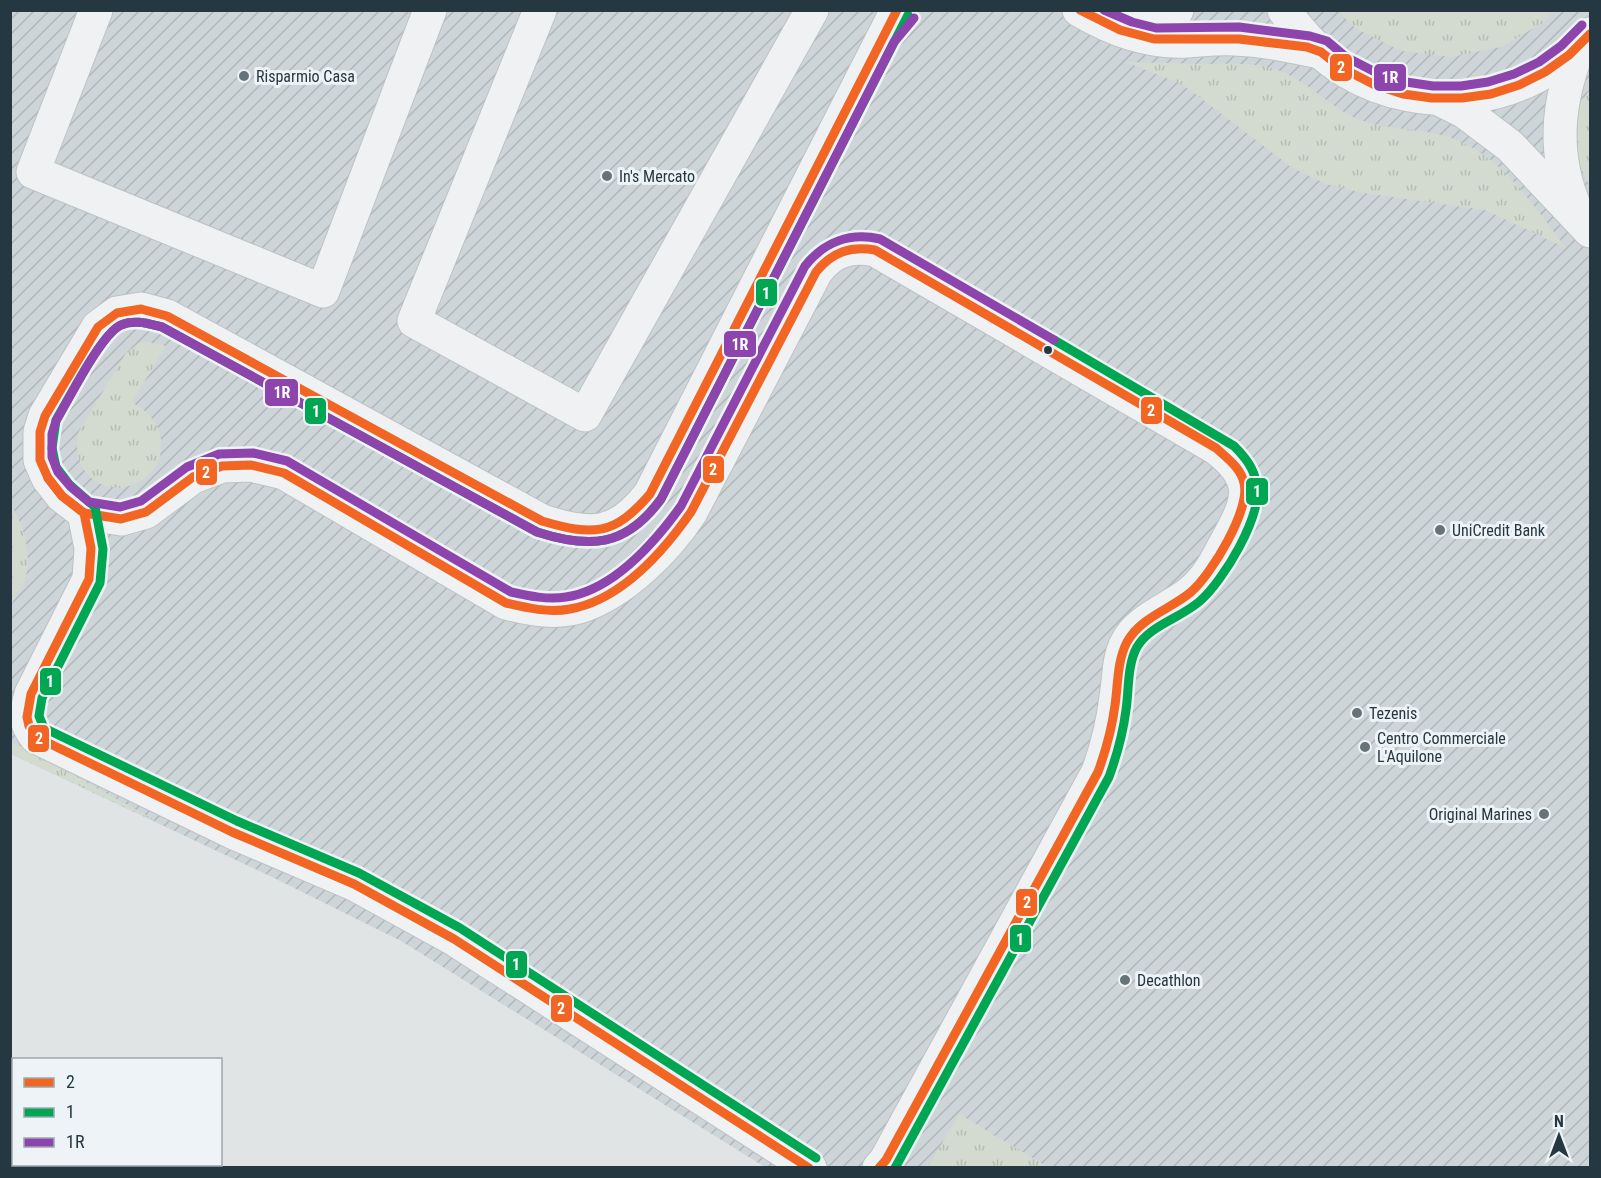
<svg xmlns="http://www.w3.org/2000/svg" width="1601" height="1178" viewBox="0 0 1601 1178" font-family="'Roboto Condensed',sans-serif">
  <defs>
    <pattern id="industrial-furrows" width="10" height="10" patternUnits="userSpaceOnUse" patternTransform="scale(1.5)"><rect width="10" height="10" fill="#cdd5d9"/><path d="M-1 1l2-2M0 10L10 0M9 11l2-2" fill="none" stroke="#b0b7bb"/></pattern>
    <pattern id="grass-tufts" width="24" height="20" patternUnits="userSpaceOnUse" patternTransform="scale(1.5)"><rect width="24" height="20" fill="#d3dbd0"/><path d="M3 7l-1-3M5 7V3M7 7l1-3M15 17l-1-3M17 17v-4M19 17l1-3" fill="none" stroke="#b5bdb4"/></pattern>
  </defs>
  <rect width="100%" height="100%" fill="#e0e4e5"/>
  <polygon fill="url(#industrial-furrows)" points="11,11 1590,11 1590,1167 765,1167 401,941 276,879 11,754"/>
  <g fill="url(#grass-tufts)">
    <polygon points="1338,11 1554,11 1544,22 1501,47 1451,57 1401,51 1355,28"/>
    <path d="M1125 62C1153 63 1180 63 1207 64 1232 64 1260 62 1283 72 1311 84 1332 109 1360 120 1388 130 1417 128 1445 136 1500 152 1533 205 1566 248L1485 210 1364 193 1326 184 1291 167 1189 89 1174 81Z"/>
    <path d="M1590 90V186C1577 163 1568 131 1580 105 1582 100 1587 94 1590 90Z"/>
    <path d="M148 342 166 346 132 402C140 408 148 412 153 420 171 445 159 478 129 486 94 495 70 464 79 431L126 353 139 343Z"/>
    <path d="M11 506C25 526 32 556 25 580 22 589 15 598 11 605Z"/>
    <polygon points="11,741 162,824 11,754"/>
    <polygon points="959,1114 1048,1167 928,1167"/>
  </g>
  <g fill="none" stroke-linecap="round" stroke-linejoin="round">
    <defs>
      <g id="minor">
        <polyline points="96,10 33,172 323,291 430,10"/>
        <polyline points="540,10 414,321 585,415 812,10"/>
        <path d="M1079 10C1113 30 1148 43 1188 41 1203 40 1218 38 1234 39 1264 40 1291 46 1320 52"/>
        <path d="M1284 10C1301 34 1321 56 1346 71 1424 118 1530 104 1590 34"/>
        <path d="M1122 28C1142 28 1161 22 1177 10"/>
        <polyline points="1439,99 1465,112 1510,146 1590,231"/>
        <path d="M1576 210C1552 154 1557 104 1578 49"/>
        <path d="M84 513 91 548 89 579 31 694C26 713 23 721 36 737L232 832 354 884 454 939 810 1168"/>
        <path d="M879 1168 886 1160 1098 772C1107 747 1113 723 1116 697 1119 680 1118 660 1126 644 1137 620 1170 609 1190 593 1206 580 1215 564 1224 546 1247 504 1261 482 1216 448L875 250C850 245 831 251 816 272L691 512C667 549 622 594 579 607 555 614 530 609 506 603L284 473 251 465 222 466 193 477 146 512 121 519 84 513 62 496 48 478 40 460V432L45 416 98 327 117 313 141 309 167 316 542 521C591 537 617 537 650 494L897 10"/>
      </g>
      <g id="highway">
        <polyline points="10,1091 14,1092"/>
        <polyline points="33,1164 40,1168"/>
        <polyline points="187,1164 194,1168"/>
      </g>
    </defs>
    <use href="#minor" stroke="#bec2c3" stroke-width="35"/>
    <use href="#highway" stroke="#b2b7ba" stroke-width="35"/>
    <use href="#minor" stroke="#eff1f2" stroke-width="33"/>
    <use href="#highway" stroke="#f4f5f6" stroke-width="33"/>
    <defs>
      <g id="bus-1">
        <polyline points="1080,10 1120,30 1154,39 1239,39 1307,47 1321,52 1340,67 1375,85 1403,94 1432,98 1462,98 1491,94 1519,85 1545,72 1569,55 1590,34"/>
        <polyline points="48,478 62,496 84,513 91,548 89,579 31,694 27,717 29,726 36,737 232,832 354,884 454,939 809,1168"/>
        <path d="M879 1168 886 1160 1098 772C1106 750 1112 728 1115 705 1118 685 1117 661 1127 642 1141 617 1171 609 1191 592 1211 575 1251 509 1244 483 1241 468 1227 458 1216 448L875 250C850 246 832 252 816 272L691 512C663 552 621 600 570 609 549 613 527 608 506 603L284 473 251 465 222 466 193 477 146 512 121 519 84 513 62 496 48 478 40 460V432L45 416 98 327 117 313 141 309 167 316 542 521C593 536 614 536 650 494L897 10"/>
      </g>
      <g id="bus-2">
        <path d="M816 1158 460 928 359 873 237 821 44 728 39 716 42 698 100 583 103 549 95 507 69 484 56 467 52 448 56 420C69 399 101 334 121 325 135 319 149 324 162 327L537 532C590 549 626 547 661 499L908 15"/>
        <path d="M895 1168 1109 777C1117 755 1123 733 1126 710 1129 691 1127 665 1137 647 1150 625 1181 618 1200 601 1223 581 1262 517 1257 485 1254 468 1245 457 1234 446L1054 340"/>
      </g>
      <g id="bus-3">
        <polyline points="1104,10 1132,22 1156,28 1239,27 1310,36 1327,41 1346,57 1379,74 1406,82 1433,86 1461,86 1488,82 1514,74 1539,62 1561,46 1582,25"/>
        <path d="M914 18 894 42 661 499C626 547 590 549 537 532L162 327C149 324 135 319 121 325 101 334 69 399 56 421L52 434V457L58 472 71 487 89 502 120 507 141 501 187 467 219 454 253 453 287 461 511 592C529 596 548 600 566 597 613 590 655 542 681 506L805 266C824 242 850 232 880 239L1054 340"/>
      </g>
    </defs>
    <use href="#bus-1" stroke="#edf3f6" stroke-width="14"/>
    <use href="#bus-2" stroke="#edf3f6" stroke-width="14"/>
    <use href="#bus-3" stroke="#edf3f6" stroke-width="14"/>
    <use href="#bus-1" stroke="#f26522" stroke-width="9"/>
    <use href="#bus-2" stroke="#00a651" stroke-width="9"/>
    <use href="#bus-3" stroke="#8e44ad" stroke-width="9"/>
  </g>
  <g fill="#66747a" stroke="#edf3f6" stroke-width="2">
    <circle cx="244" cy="76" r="6"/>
    <circle cx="607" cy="176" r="6"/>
    <circle cx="1440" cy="530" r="6"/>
    <circle cx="1357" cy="713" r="6"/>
    <circle cx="1365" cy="747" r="6"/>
    <circle cx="1544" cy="814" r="6"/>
    <circle cx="1125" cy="980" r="6"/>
  </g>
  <circle fill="#253740" stroke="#edf3f6" stroke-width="2" cx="1048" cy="350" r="5"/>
  <g text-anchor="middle" stroke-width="6" stroke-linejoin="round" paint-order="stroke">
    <g font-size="16" fill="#253740" stroke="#edf3f6" text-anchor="start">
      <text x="256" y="82">Risparmio Casa</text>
      <text x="619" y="182">In's Mercato</text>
      <text x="1452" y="536">UniCredit Bank</text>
      <text x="1369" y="719">Tezenis</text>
      <text x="1377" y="744">Centro Commerciale<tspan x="1377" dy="18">L'Aquilone</tspan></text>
      <text x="1532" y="820" text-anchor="end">Original Marines</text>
      <text x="1137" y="986">Decathlon</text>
    </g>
  </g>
  <g stroke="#edf3f6" stroke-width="2">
    <rect x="1329" y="53" width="24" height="29" rx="6" fill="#f26522"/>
    <rect x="1373" y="63" width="34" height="29" rx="6" fill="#8e44ad"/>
    <rect x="755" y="278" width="23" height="29" rx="6" fill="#00a651"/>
    <rect x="723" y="330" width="34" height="28" rx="6" fill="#8e44ad"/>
    <rect x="264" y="378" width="35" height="29" rx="6" fill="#8e44ad"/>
    <rect x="1140" y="396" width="23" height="29" rx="6" fill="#f26522"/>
    <rect x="304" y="397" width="23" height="28" rx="6" fill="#00a651"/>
    <rect x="702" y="455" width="23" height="29" rx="6" fill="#f26522"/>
    <rect x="195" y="458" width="23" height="28" rx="6" fill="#f26522"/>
    <rect x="1245" y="477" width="24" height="29" rx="6" fill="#00a651"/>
    <rect x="39" y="667" width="23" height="29" rx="6" fill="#00a651"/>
    <rect x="27" y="724" width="23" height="29" rx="6" fill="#f26522"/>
    <rect x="1015" y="888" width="23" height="29" rx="6" fill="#f26522"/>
    <rect x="1009" y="924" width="23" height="29" rx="6" fill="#00a651"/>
    <rect x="505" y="950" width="23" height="29" rx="6" fill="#00a651"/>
    <rect x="550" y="994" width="23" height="29" rx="6" fill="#f26522"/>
  </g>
  <g font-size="16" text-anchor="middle" font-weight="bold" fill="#fff">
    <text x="1341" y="73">2</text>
    <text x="1390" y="83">1R</text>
    <text x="766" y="299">1</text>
    <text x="740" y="350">1R</text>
    <text x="282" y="398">1R</text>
    <text x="1151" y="416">2</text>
    <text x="316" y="417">1</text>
    <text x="713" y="475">2</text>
    <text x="206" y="478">2</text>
    <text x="1257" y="497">1</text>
    <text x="50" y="687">1</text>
    <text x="39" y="744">2</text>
    <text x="1027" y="908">2</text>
    <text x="1020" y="945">1</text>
    <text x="516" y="970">1</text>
    <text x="561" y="1014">2</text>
  </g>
  <rect width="1601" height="1178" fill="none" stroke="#253740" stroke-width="24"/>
  <rect x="12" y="1058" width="210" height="108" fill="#edf3f6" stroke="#9da8ad" stroke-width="1.5"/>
  <rect x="24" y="1078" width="30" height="9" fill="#f26522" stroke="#9da8ad" stroke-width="1.5"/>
  <text x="66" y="1088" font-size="18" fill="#253740">2</text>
  <rect x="24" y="1108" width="30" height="9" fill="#00a651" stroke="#9da8ad" stroke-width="1.5"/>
  <text x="66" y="1118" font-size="18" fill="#253740">1</text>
  <rect x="24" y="1138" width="30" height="9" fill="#8e44ad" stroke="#9da8ad" stroke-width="1.5"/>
  <text x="66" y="1148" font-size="18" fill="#253740">1R</text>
  <g transform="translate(1559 1136)" stroke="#edf3f6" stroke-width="4.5" paint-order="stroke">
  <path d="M0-4.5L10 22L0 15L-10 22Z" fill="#253740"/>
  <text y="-9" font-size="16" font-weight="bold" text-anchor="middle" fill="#253740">N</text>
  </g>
</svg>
